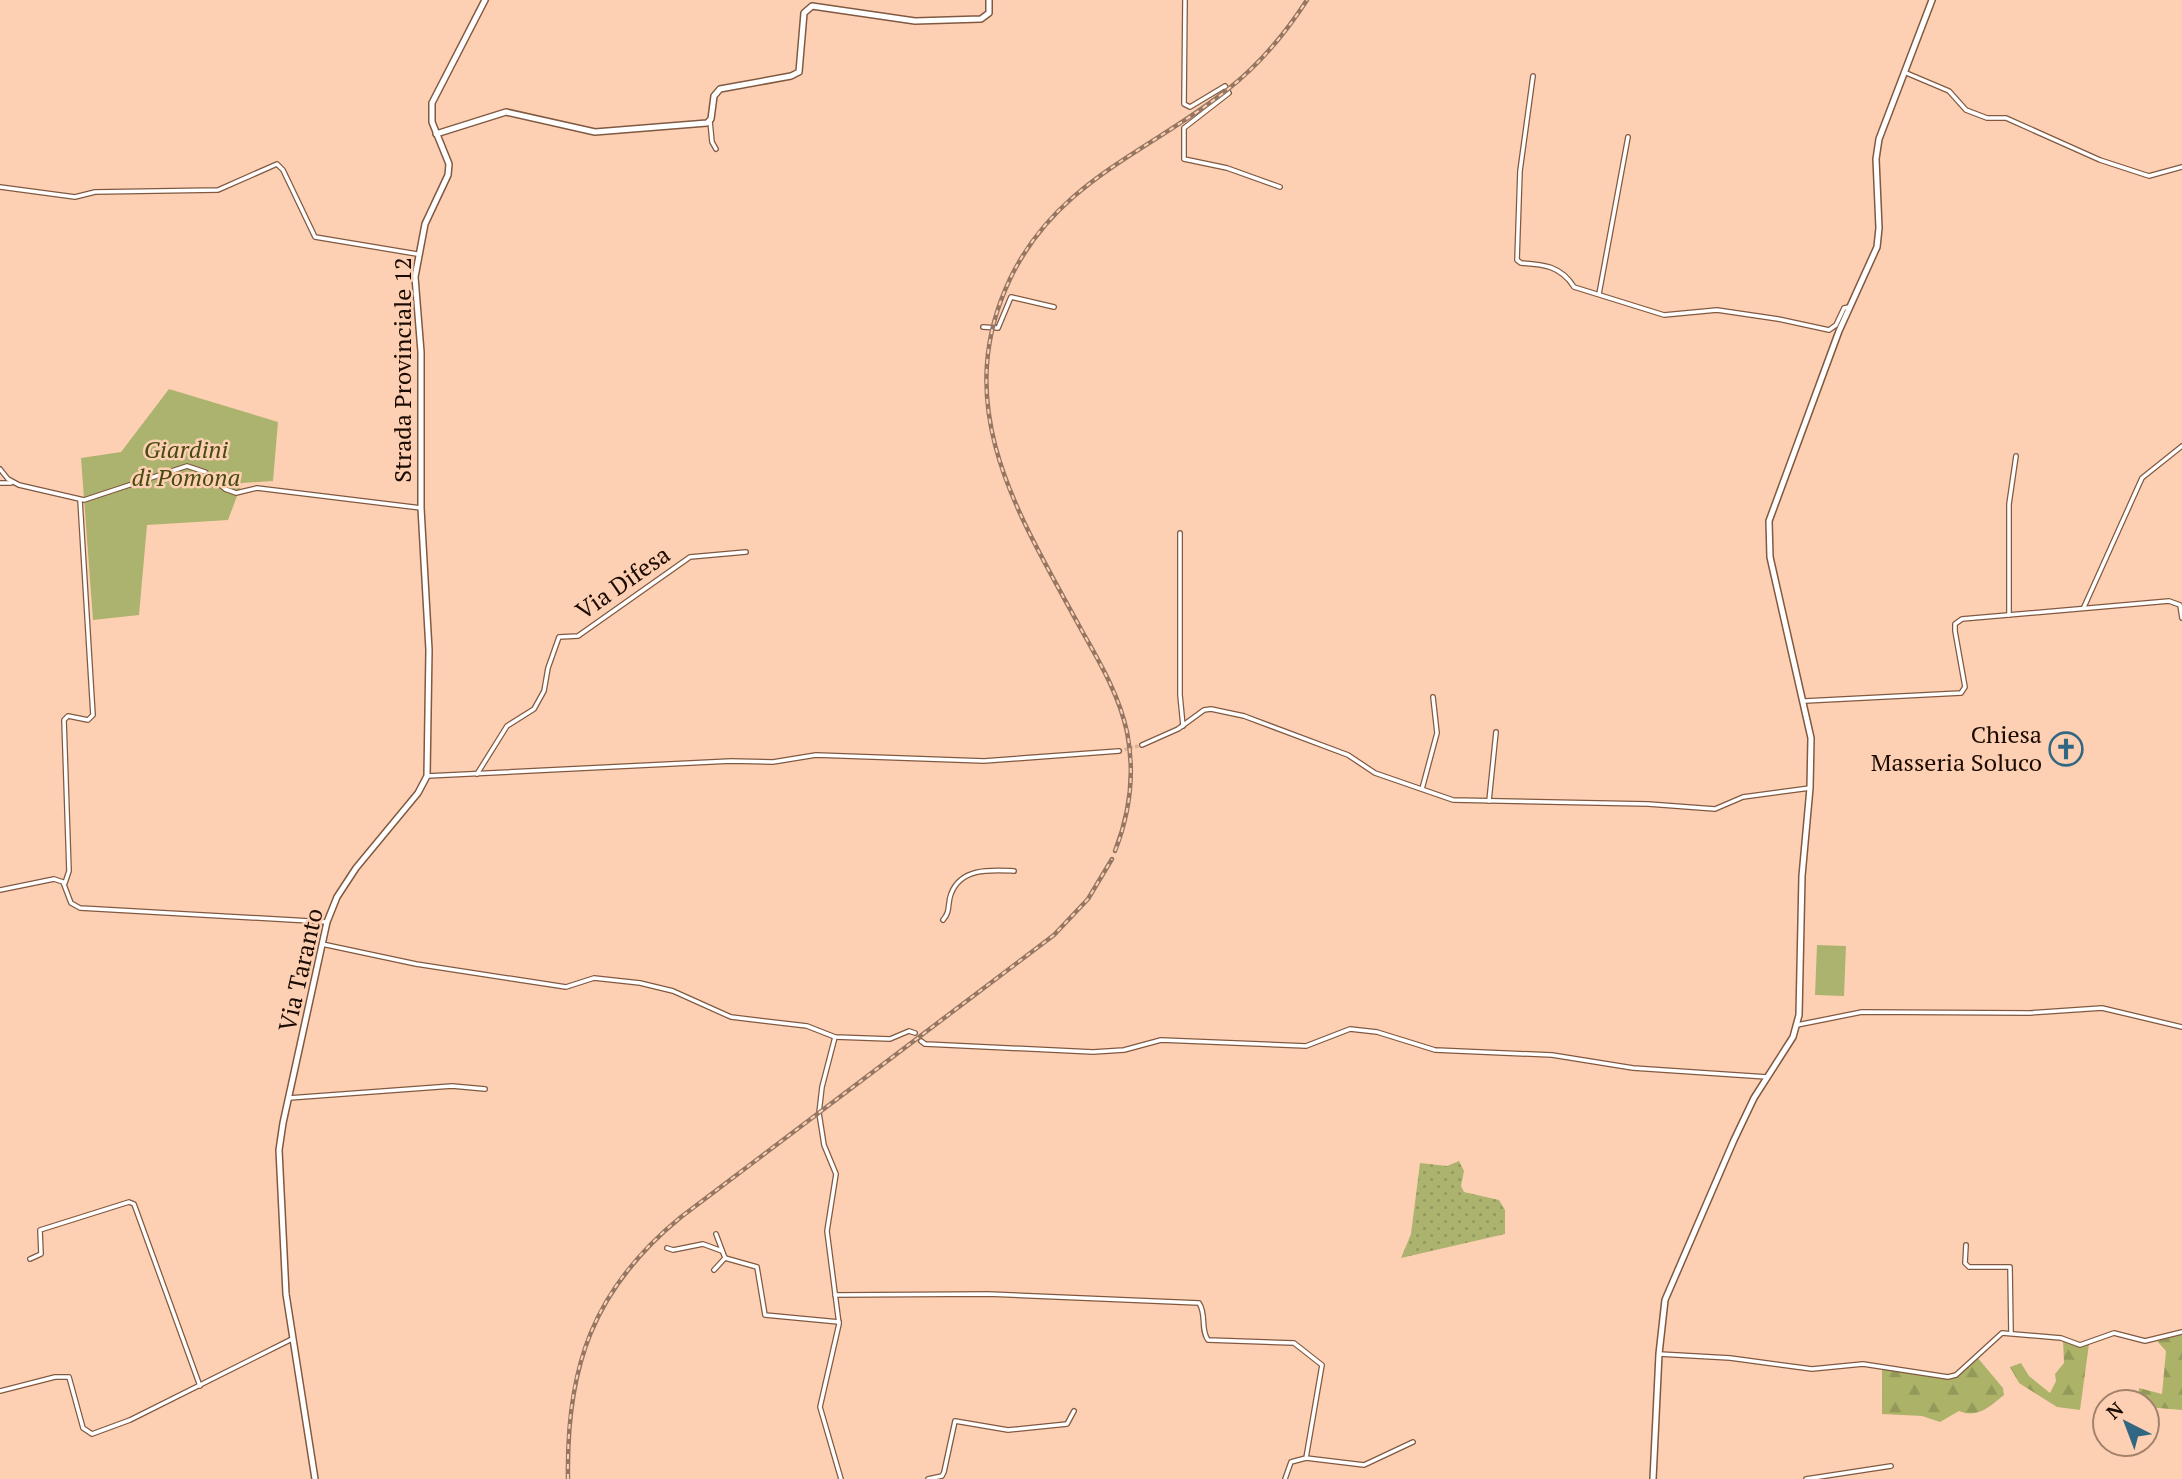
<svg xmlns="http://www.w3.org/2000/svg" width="2182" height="1479" viewBox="0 0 2182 1479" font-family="'PT Serif',serif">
  <defs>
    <pattern id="grass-dots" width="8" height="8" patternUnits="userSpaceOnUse" patternTransform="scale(1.75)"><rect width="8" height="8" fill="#acb36e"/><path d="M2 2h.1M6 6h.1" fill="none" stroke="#93995e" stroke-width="1.8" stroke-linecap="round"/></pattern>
    <pattern id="forest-firs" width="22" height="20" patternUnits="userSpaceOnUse" patternTransform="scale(1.75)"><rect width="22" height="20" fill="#acb368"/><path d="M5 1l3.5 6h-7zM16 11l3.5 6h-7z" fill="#939959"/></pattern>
  </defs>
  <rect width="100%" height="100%" fill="#fed0b3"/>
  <polygon fill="url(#grass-dots)" points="1459,1161 1464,1171 1461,1186 1464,1192 1499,1200 1505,1210 1505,1234 1401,1258 1411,1234 1420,1163 1447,1166"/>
  <g fill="url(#forest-firs)">
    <polygon points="2182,1334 2182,1410 2147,1407 2147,1402 2138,1402 2139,1388 2162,1394 2166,1351 2157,1341"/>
    <polygon points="2063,1339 2078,1345 2089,1344 2080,1410 2057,1407 2019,1383 2010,1367 2021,1363 2029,1376 2050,1393 2056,1381 2055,1374 2064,1363"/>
    <path d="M1977 1357 2003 1388 2004 1395C1990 1406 1978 1419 1959 1411L1940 1422 1922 1416 1882 1414V1368L1950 1379Z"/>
  </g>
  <g fill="#acb36e">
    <polygon points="169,389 278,422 273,481 242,483 228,520 147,525 139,615 93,620 81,458 121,452"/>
    <polygon points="1817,945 1846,946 1844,996 1815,995"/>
  </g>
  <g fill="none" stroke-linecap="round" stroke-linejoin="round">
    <polyline stroke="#dcb399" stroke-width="3.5" stroke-dasharray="3.5 2" stroke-linecap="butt" points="1119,751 1142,745"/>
    <defs>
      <g id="street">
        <polyline points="1185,0 1184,104 1190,107 1225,86 1229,93 1184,128 1184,159 1227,168 1280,187"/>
        <polyline points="1904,72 1949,91 1966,110 1987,118 2006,118 2100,160 2149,176 2182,167"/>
        <path d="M1533 76 1520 171 1517 260 1521 263C1543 264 1561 266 1574 287L1664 315 1717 310 1778 319 1829 330 1836 325 1844 308 1849 307"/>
        <polyline points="710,121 712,142 716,149"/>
        <polyline points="0,187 75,197 95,192 218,190 277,164 283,170 315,237 417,254"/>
        <polyline points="1599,294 1628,137"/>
        <polyline points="983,327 998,328 1011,297 1054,307"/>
        <polyline points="0,469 8,479 19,485 84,500 187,466 205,472 225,489 236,493 257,488 421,508"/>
        <polyline points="0,483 11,483"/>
        <polyline points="1180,533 1180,695 1183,726"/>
        <polyline points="2084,607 2142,478 2182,446"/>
        <polyline points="2009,615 2009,504 2016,456"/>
        <polyline points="1805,701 1961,693 1965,687 1955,631 1955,624 1962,619 2169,601 2180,605 2182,618"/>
        <polyline points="1142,745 1178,729 1204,710 1211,709 1244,716 1348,755 1375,773 1453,800 1648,804 1715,809 1743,797 1810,788"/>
        <polyline points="477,774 507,726 534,709 544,691 548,668 559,637 578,636 690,557 746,552"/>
        <polyline points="427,776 731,761 773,762 816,755 984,761 1119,751"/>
        <polyline points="1422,789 1437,733 1433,697"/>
        <polyline points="1489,801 1496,732"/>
        <polyline points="65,883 69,871 64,720 68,716 88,720 93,715 80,500"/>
        <polyline points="0,890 54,879 63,882 71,903 80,908 327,922"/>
        <path d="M943 920C951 911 947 904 951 894 961 867 992 870 1014 871"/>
        <polyline points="322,944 416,964 566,987 594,978 640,983 673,991 731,1017 807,1026 835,1037 890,1039 909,1031 915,1033"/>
        <polyline points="1797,1025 1862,1012 2029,1013 2102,1008 2182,1027"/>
        <polyline points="835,1037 822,1087 819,1113 824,1145 836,1174 827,1231 839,1324 820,1407 841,1479"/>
        <polyline points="921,1041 925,1044 1093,1052 1124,1050 1161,1040 1306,1046 1350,1029 1377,1032 1435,1050 1552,1055 1633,1068 1767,1077"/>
        <polyline points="289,1098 452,1086 485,1089"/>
        <polyline points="1966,1245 1965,1263 1969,1267 2010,1267 2011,1333"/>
        <polyline points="667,1248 673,1250 703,1244 722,1251"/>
        <polyline points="725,1258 757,1267 765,1315 839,1322"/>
        <polyline points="30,1259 41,1254 40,1230 129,1202 134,1204 200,1386"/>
        <polyline points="714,1270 725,1258 716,1234"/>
        <path d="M835 1295 988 1294 1199 1303C1207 1315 1200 1329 1208 1340L1294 1343 1322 1365 1306 1458 1291 1462 1285 1479"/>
        <polyline points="1659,1354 1730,1358 1812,1369 1863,1364 1948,1377 1956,1375 2002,1333 2061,1338 2080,1345 2114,1333 2145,1341 2182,1332"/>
        <polyline points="0,1391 55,1377 69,1377 83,1428 92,1434 130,1420 292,1339"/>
        <polyline points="1306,1458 1364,1465 1413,1442"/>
        <polyline points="928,1479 942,1476 944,1472 955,1421 1008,1430 1067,1424 1074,1411"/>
        <polyline points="1806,1479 1891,1466"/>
      </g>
      <g id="secondary">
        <polyline points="436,134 506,112 595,132 707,123 711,119 714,96 720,89 791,76 799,72 804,13 812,6 915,21 981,19 989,13 989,0"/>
        <polyline points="315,1479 286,1294 279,1150 283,1123 327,922 337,897 356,868 418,793 427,776 429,650 421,508 421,352 415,277 425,224 448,175 449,164 432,122 432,103 485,0"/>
        <polyline points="1653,1479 1659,1354 1665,1300 1734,1140 1754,1098 1793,1037 1799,1015 1802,876 1810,788 1811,738 1770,557 1769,521 1839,331 1877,247 1879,228 1876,159 1879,139 1932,0"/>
      </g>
    </defs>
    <use href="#street" stroke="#815940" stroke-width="6"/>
    <use href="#secondary" stroke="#815940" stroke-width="8"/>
    <use href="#street" stroke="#fff" stroke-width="3.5"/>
    <use href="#secondary" stroke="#fff" stroke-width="5"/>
    <defs>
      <g id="rail">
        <path d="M1115 851C1130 813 1135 773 1127 732 1119 695 1100 663 1082 631 1021 518 948 410 1010 279 1057 181 1147 153 1227 90 1259 65 1285 34 1307 0"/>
        <path d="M568 1479C566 1367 593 1289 681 1217L1054 935 1088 899 1112 859"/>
      </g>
    </defs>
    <use href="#rail" stroke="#957662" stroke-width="4.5"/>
    <use href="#rail" stroke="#fed0b3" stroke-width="2" stroke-dasharray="5" stroke-linecap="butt"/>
  </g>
  <defs>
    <symbol id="church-ring" viewBox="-11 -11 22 22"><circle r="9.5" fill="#fed0b3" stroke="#316782" stroke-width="1.5"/><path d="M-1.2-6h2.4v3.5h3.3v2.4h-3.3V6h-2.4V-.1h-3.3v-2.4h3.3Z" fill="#316782"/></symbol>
  </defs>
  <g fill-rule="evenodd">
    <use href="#church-ring" x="2047" y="730" width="38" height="38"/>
  </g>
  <g text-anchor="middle" stroke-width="5" stroke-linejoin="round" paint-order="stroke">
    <g font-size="24" fill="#1b0c03" stroke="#fed0b3">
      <text transform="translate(403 370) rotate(-90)" y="8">Strada Provinciale 12</text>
      <text transform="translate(623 583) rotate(-35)" y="8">Via Difesa</text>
      <text transform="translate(301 970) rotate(-77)" y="8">Via Taranto</text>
    </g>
    <g font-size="24" font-style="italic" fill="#474b12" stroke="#fed0b3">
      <text x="186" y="458">Giardini<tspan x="186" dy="28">di Pomona</tspan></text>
    </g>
    <g font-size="24" fill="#1b0c03" stroke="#fed0b3" text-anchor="end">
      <text x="2042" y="743">Chiesa<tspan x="2042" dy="28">Masseria Soluco</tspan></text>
    </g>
  </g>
  <g transform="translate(2126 1423) rotate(318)"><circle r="33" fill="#fed0b3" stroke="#a3826d" stroke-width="2"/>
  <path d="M0-5L12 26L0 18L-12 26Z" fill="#316782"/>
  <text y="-10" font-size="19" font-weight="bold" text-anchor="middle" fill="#1b0c03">N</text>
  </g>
</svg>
